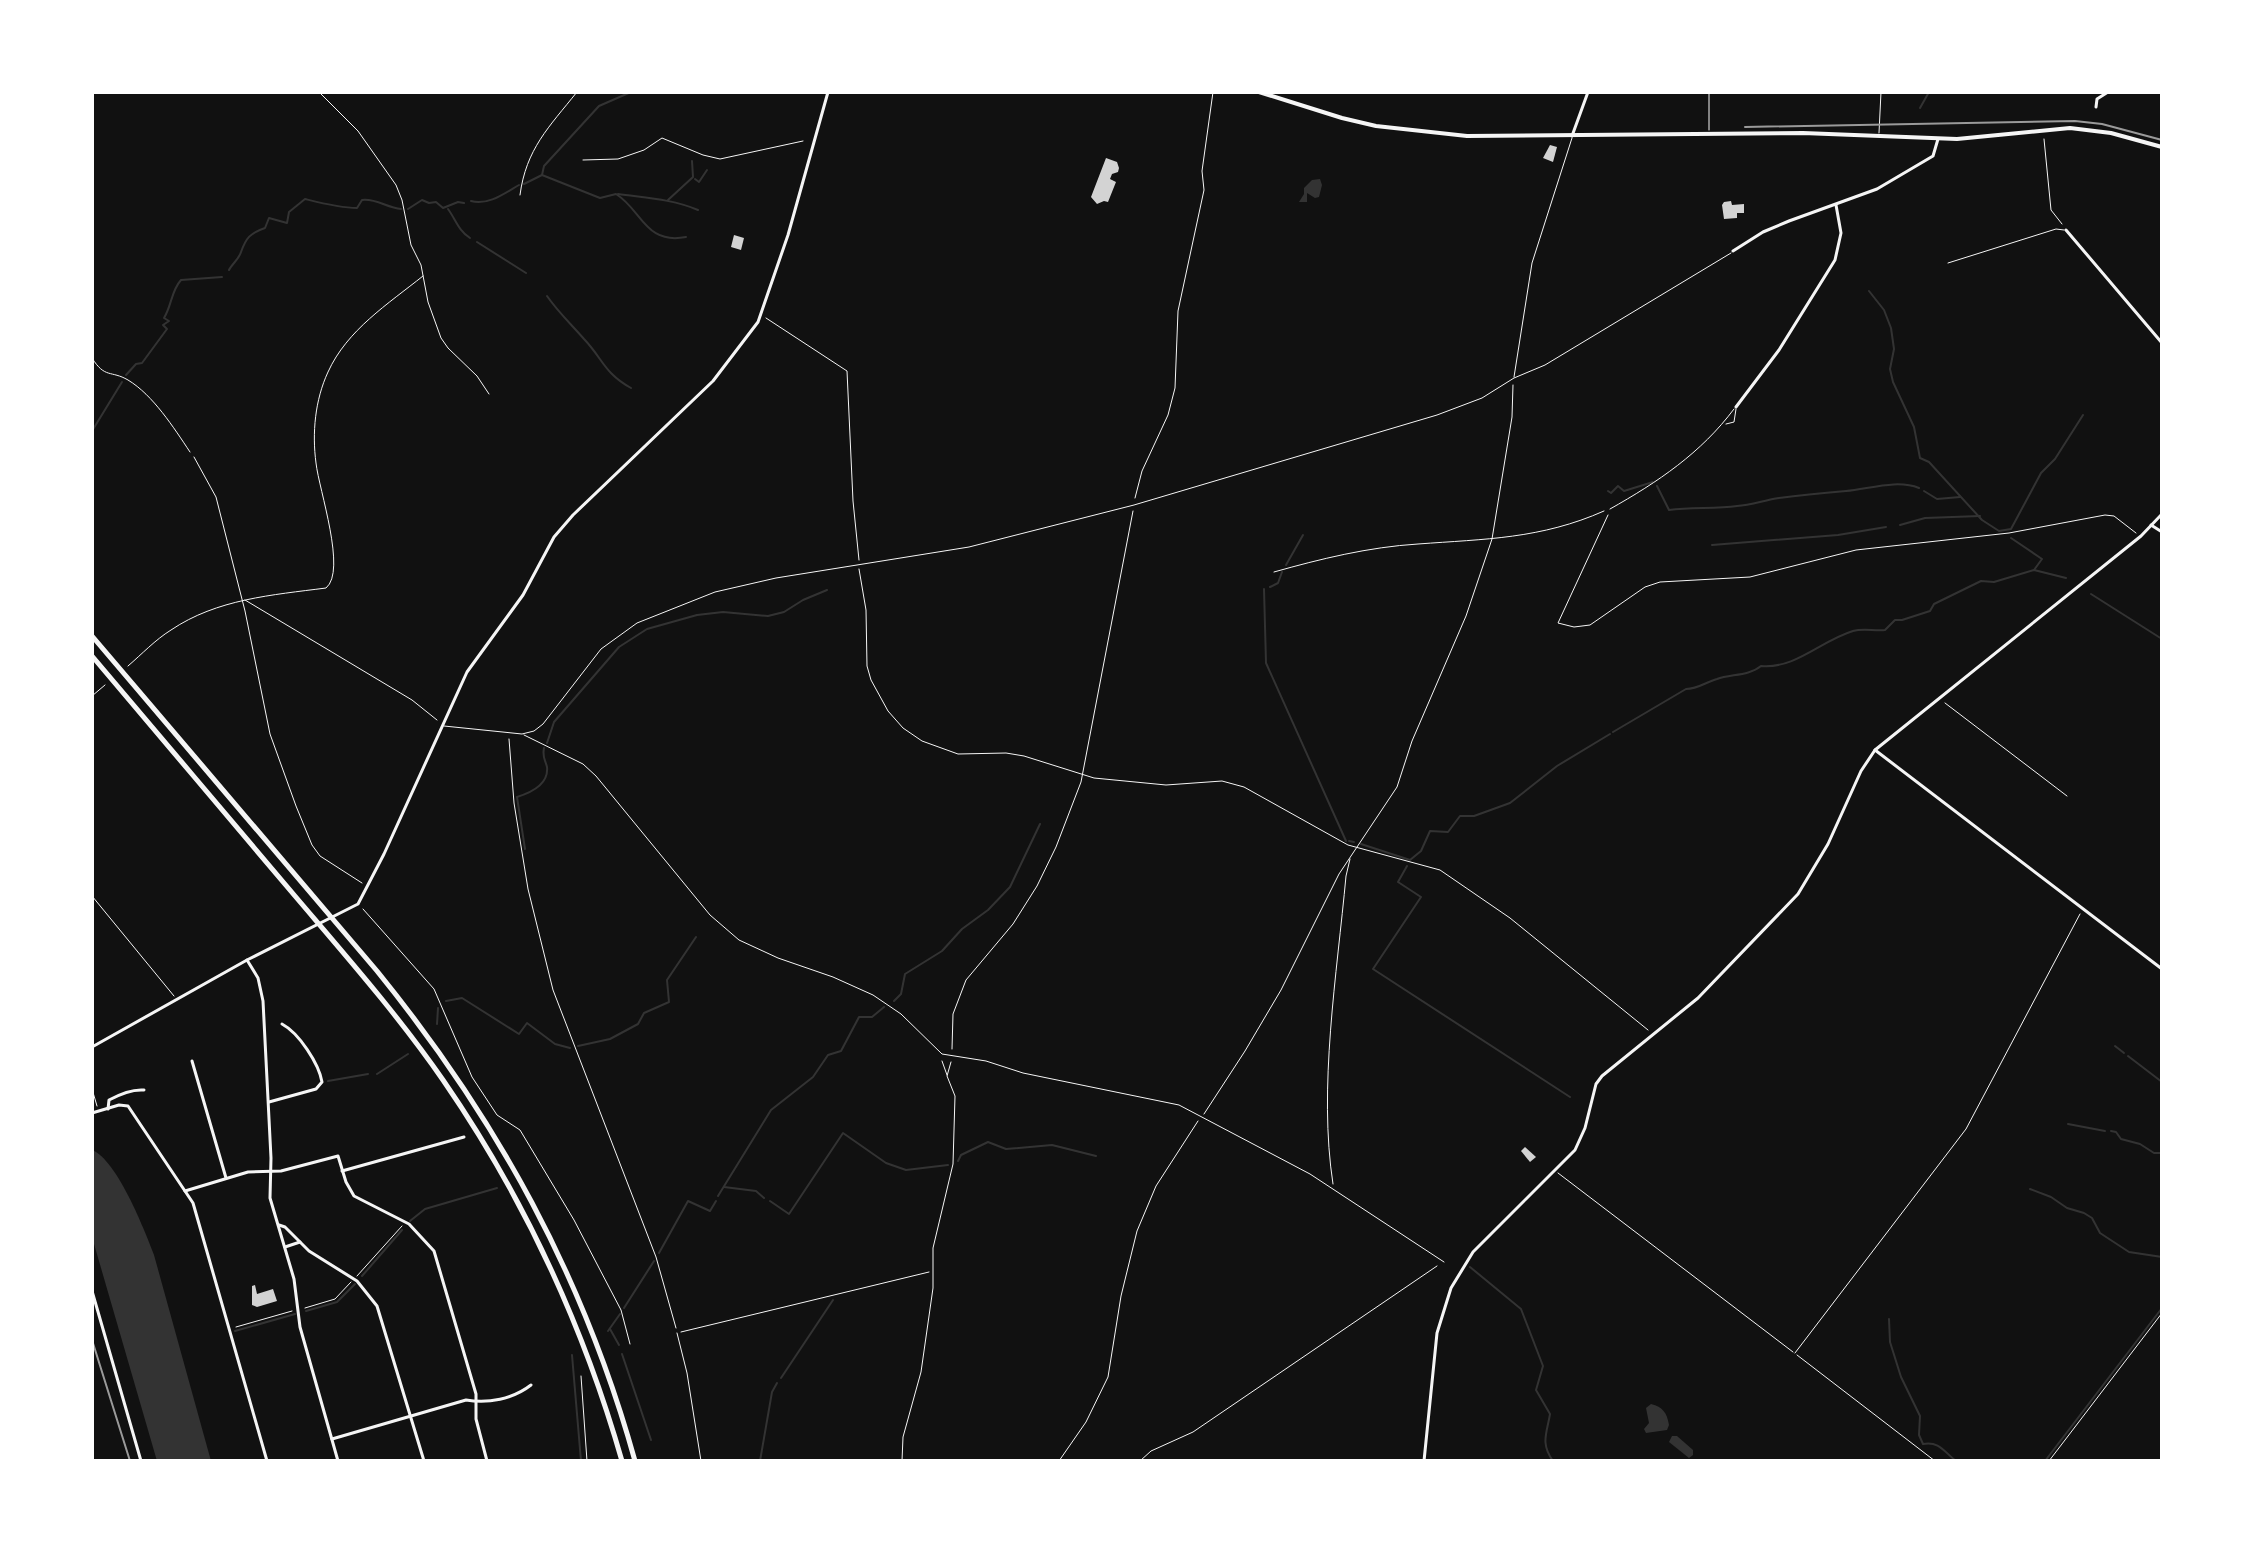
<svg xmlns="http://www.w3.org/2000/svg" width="2254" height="1553" viewBox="0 0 2254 1553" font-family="'IBM Plex Sans',sans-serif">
  <rect width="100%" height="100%" fill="#111"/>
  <g fill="#333">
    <polygon points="1320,179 1322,185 1319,197 1315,198 1307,193 1307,202 1299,202 1304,194 1304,188 1312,180"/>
    <path d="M92 1150C117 1160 144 1229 154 1255L211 1461H157L92 1237Z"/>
    <path d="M1651 1404C1663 1407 1667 1413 1669 1425L1667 1430 1646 1433 1644 1429 1649 1423 1646 1408Z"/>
    <polygon points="1672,1436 1677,1436 1693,1450 1693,1455 1689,1458 1669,1442"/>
  </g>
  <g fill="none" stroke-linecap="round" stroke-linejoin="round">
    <g stroke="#333" stroke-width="2">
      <polyline points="1920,108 1929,92"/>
      <path d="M542 175 600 198 616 194C642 210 645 245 686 237"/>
      <polyline points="695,179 699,182 707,170"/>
      <polyline points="524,184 542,175 544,166 599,106 631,92"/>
      <path d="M618 194C646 198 672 199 698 210"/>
      <polyline points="668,200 693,177 692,161"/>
      <path d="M471 201C488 206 505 193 519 185"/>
      <polyline points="408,209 422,200 429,203 436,202 443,208 458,202 464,203"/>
      <path d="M448 209C456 220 458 230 470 238"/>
      <polyline points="477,242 526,273"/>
      <path d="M229 270C232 264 239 259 241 252 246 238 250 233 265 228L269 218 287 223 289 212 305 199C321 203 340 208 357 208L362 200C376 198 387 208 401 209"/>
      <polyline points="1869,291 1884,310 1891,328 1894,349 1890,369 1893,382 1914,427 1920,458 1929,462 1982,520 1999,531 2011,529 2041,473 2055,459 2083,415"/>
      <path d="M547 296C558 312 571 324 584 339 603 359 604 373 631 388"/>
      <path d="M126 375 136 364 142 363 167 329 163 325 169 321 164 318C172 305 171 291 181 280L222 277"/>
      <polyline points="92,431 122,382"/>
      <path d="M1657 486 1669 510C1692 507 1715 509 1737 506 1751 505 1765 500 1779 498 1802 495 1823 493 1846 491 1869 489 1897 479 1919 488"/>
      <polyline points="1608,491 1611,493 1618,486 1624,491 1653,482"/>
      <polyline points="1924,491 1937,499 1960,497"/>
      <polyline points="1900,525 1925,518 1980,516"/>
      <polyline points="2011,538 2042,559 2034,570"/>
      <polyline points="1712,545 1838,535 1886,527"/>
      <polyline points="1286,565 1303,535"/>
      <polyline points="1270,587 1278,583 1282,572"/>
      <polyline points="1264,589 1266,663 1346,841"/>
      <polyline points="2091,594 2162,639"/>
      <path d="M1613 732 1686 689C1698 689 1706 682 1717 679 1731 674 1749 676 1761 666 1796 669 1820 641 1853 631 1863 628 1874 631 1885 630L1895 620H1902L1930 611 1934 604 1981 581 1994 582 2034 570 2066 578"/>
      <polyline points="547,743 554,722 619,647 647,629 697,615 723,612 768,616 784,612 803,600 827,590"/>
      <polyline points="1349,841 1354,842"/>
      <polyline points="1361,844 1410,860 1421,851 1430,831 1448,832 1460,816 1474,816 1510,803 1557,766 1610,734"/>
      <path d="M525 849 517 797C530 793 549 785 547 767 545 759 542 757 544 748"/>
      <polyline points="1407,866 1398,882 1421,897 1373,969 1570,1097"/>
      <polyline points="446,1001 462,998 519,1034 527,1023 555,1044 570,1048"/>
      <polyline points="894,1001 901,994 905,974 942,951 962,929 988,910 1010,887 1040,824"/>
      <polyline points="437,1024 438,1008"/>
      <polyline points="578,1046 610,1039 638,1024 644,1013 669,1002 667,980 696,937"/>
      <polyline points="2115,1046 2124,1053"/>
      <polyline points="2128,1056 2162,1082"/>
      <polyline points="377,1074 408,1054"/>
      <polyline points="328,1081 368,1074"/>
      <polyline points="2162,1089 2162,1108"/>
      <polyline points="2068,1124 2105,1131"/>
      <polyline points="2111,1131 2116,1132 2121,1139 2140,1144 2154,1153 2162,1153"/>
      <polyline points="958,1161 961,1155 988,1142 1006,1149 1052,1145 1096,1156"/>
      <polyline points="724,1187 756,1191 764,1198"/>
      <polyline points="2030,1189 2051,1197 2067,1208 2084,1213 2092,1218 2100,1233 2129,1252 2162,1257"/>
      <polyline points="718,1196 771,1110 813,1077 828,1055 841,1051 859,1017 872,1017 884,1007"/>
      <polyline points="770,1201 789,1214 843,1133 886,1163 906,1170 948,1165"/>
      <polyline points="410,1221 425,1209 497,1188"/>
      <polyline points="659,1253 688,1201 710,1211 716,1201"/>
      <path d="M1470 1267 1521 1309 1543 1366 1536 1390 1550 1414C1547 1433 1540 1443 1553 1461"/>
      <polyline points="362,1276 402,1230"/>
      <polyline points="624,1308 654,1261"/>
      <polyline points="306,1311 337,1302 355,1284"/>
      <path d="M1889 1319 1890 1342 1901 1377 1920 1416 1919 1435 1923 1444C1940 1441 1944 1452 1956 1461"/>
      <polyline points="610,1329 619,1345"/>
      <polyline points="235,1331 295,1314"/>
      <polyline points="608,1331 620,1314"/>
      <polyline points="622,1354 651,1440"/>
      <polyline points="572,1355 581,1461"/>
      <polyline points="781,1378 833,1300"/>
      <polyline points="760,1461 772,1392 777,1383"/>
      <polyline points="2045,1461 2162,1308"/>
    </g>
  </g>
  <g fill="#d3d3d3">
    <polygon points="1550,145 1557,147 1553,162 1543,158"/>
    <polygon points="1106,158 1117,162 1119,168 1118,172 1112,174 1110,179 1116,182 1108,202 1104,201 1097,204 1091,197"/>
    <polygon points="1731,201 1732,205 1744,204 1744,213 1737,213 1737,218 1724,219 1722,205 1724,202"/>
    <polygon points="734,235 744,238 741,250 731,247"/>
    <polygon points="1525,1147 1536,1157 1530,1162 1521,1151"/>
    <polygon points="255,1285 257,1294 273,1289 277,1301 257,1307 252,1305 252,1286"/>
  </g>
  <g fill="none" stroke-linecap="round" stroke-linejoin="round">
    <g stroke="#f5f5f5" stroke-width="1">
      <polyline points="319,92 358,131 396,185 402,200 411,245 421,265 428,302 441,338 448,348 477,376 489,394"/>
      <polyline points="2044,139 2051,210 2062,224"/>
      <polyline points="583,160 618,159 644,150 662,138 703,155 720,159 803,141"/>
      <path d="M520 195C526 149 549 127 577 92"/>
      <polyline points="766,318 847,371 853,501 859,560"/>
      <polyline points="194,457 216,497 245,611 270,734 296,806 312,845 320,856 362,883"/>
      <polyline points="1135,498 1142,471 1168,415 1175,388 1178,311 1204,190 1202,171 1213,92"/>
      <polyline points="1608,515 1558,623 1574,627 1590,625 1645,587 1660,582 1750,577 1856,550 2009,533 2105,515 2114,516 2136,533"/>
      <polyline points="859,569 866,610 867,666 871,680 888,711 903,728 922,741 958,754 1006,753 1024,756 1094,778 1166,785 1222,781 1244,787 1348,845 1440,870 1510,918 1648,1030"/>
      <path d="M1274 572C1320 559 1369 547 1418 544 1485 539 1541 539 1604 511"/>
      <polyline points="245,600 412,700 437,720"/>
      <path d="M128 666C142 654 155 640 171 630 217 599 272 595 326 588 347 571 319 490 316 463 312 433 315 400 328 372 347 330 388 304 423 276"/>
      <polyline points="92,696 105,685"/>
      <polyline points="1945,703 2067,796"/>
      <polyline points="509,739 514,803 528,889 553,990 656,1257 676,1328"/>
      <polyline points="92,896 174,996"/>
      <polyline points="363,909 434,989 472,1077 497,1115 520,1130 574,1220 621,1310 630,1344"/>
      <polyline points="952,1049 953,1014 966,980 1013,924 1037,886 1056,847 1081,782 1133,511"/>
      <polyline points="942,1061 947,1075"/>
      <polyline points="92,1089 97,1106"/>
      <polyline points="1204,1114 1245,1051 1281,990 1339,874 1397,787 1412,741 1466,616 1492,539 1512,417 1513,385"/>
      <polyline points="1558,1173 1793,1352"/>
      <path d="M1333 1184C1318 1088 1337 974 1346 876L1350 859"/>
      <polyline points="357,1276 402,1226"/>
      <polyline points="305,1308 335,1299 351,1282"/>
      <polyline points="236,1327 292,1311"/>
      <polyline points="681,1332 929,1272"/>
      <polyline points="1795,1353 1966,1129 2080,914"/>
      <polyline points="1797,1355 1935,1461"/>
      <polyline points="581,1376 587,1461"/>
      <polyline points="902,1461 903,1437 921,1372 933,1288 933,1248 953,1164 955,1096 947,1076 951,1062"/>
      <polyline points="1059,1461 1086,1422 1108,1377 1121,1296 1137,1231 1156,1186 1198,1121"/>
    </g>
    <g stroke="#f5f5f5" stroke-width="1">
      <polyline points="1709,92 1709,130"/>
      <polyline points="1879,133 1881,92"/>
      <polyline points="1948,263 2056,229 2064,230"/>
      <path d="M92 358C105 379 111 370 128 380 153 395 174 428 190 452"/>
      <polyline points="1514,377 1532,263 1572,138"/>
      <polyline points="1726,424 1734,422 1736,409"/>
      <path d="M1610 509C1658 482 1701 453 1734 409"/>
      <polyline points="444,726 522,734 534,731 543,724 601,649 637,623 715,592 776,578 969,547 1134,505 1437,415 1482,398 1514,378 1545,365 1731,253"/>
      <polyline points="524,735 583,764 596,776 710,915 739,940 778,958 833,977 873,995 901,1014 942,1054 986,1061 1023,1073 1179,1105 1310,1174 1444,1262"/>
      <polyline points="677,1333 687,1373 701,1461"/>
      <polyline points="1140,1461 1151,1451 1193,1432 1437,1266"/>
      <polyline points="2049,1461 2162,1313"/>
    </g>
    <g stroke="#f5f5f5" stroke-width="3">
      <polyline points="2096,107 2097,99 2108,92"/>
      <polyline points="1572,136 1588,92"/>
      <polyline points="2066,230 2162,343"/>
      <polyline points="1733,251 1763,232 1789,221 1877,189 1933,156 1938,139"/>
      <polyline points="1736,407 1779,350 1835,260 1841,233 1836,205"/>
      <polyline points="2151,525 2162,532"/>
      <polyline points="1875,750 2162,969"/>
      <polyline points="247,960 258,978 263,1001 271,1158 270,1198 294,1279 300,1327 338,1461"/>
      <polyline points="192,1061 226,1178"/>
      <path d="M269 1102 316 1089 322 1082C319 1064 299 1033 282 1024"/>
      <path d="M108 1109 109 1100C120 1094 132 1089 144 1090"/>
      <polyline points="92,1113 119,1105 128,1106 193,1203 267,1461"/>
      <polyline points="342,1171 464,1137"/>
      <polyline points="185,1191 248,1172 281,1171 338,1156 346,1182 354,1196 409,1224 434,1251 476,1394 476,1419 487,1461"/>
      <polyline points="279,1225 285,1227 309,1251 357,1281 377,1306 424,1461"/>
      <polyline points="285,1247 300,1242"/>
      <polyline points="92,1291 141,1461"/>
      <path d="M332 1439 466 1400C488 1404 513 1399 531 1385"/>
    </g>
    <g stroke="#f5f5f5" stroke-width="3">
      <polyline points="92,1047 247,960 358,904 384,854 467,672 523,595 554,537 573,515 713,381 758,322 788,235 828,92"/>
      <polyline points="1424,1461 1437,1333 1451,1288 1473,1252 1575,1150 1585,1128 1596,1084 1602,1076 1698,998 1798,894 1828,844 1861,771 1875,750 2141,536 2162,514"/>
    </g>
    <polyline stroke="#f5f5f5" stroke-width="4" points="1259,92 1342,118 1376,126 1467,136 1803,133 1957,139 2070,128 2111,133 2162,147"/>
    <g stroke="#f5f5f5" stroke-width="5">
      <path d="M92 636 377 971C497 1119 584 1277 635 1461"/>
      <path d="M92 656C160 736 227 816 295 896 346 956 398 1015 443 1080 523 1196 583 1325 622 1461"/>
    </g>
    <polyline stroke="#9a9a9a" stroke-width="2" points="1745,127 2075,121 2102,124 2162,140"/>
    <polyline stroke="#9a9a9a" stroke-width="2" points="92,1340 130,1461"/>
  </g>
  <rect width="2254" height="1553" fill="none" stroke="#ffffff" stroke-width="188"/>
</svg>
